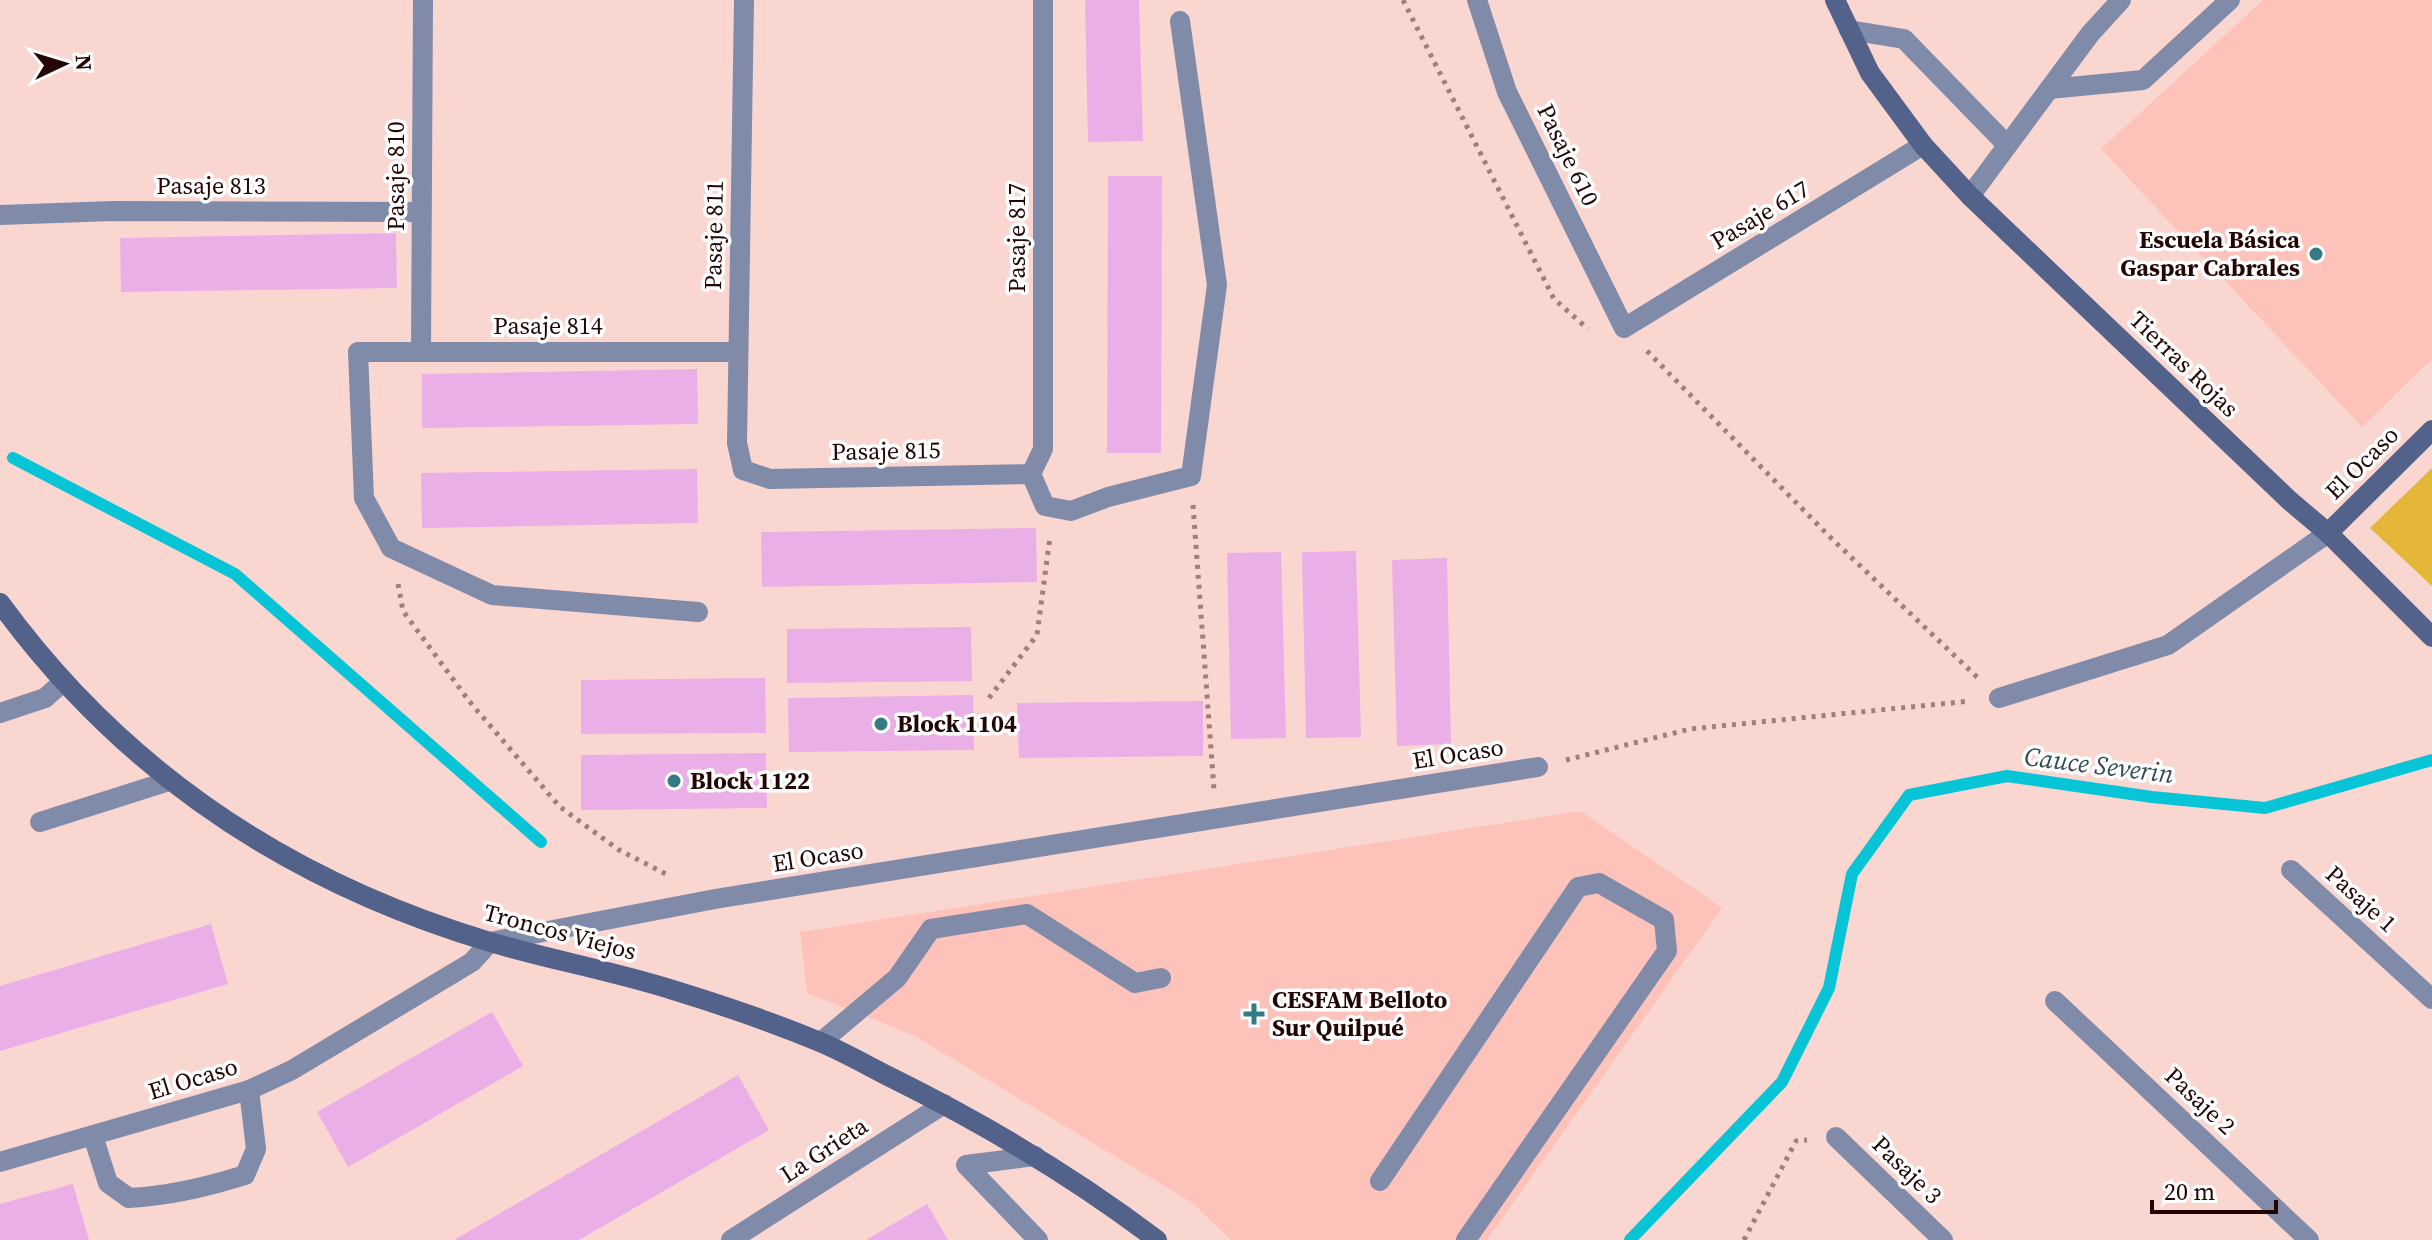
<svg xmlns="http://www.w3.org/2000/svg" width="2432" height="1240" viewBox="0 0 2432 1240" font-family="'Source Serif 4',serif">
  <rect width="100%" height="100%" fill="#fad6d1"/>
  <g fill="#fdc3bb">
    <polygon points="2263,0 2432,0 2432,359 2362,427 2101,149"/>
    <polygon points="1581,811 1722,908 1487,1240 1231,1240 1191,1202 913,1035 807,993 800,932"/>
  </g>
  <polygon fill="#e5b739" points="2432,468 2432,586 2370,528"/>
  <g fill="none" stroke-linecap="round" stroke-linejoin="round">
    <g stroke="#08c4d7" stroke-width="12">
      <polyline points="13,458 235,574 541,842"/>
      <polyline points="1630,1240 1782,1082 1829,988 1852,874 1909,795 2007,776 2152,797 2265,808 2432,760"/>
    </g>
  </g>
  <g fill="#ebafe8">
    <polygon points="1085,0 1139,0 1143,141 1088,142"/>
    <polygon points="1108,176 1162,176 1161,453 1107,453"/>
    <polygon points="396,233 397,288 121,292 120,238"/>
    <polygon points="697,369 698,424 422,428 422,374"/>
    <polygon points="697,469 698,523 422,528 421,473"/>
    <polygon points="1036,528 1037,582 762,587 761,532"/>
    <polygon points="1356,551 1361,737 1306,738 1302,552"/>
    <polygon points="1281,552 1286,738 1231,739 1227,553"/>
    <polygon points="1447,558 1451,744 1397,746 1392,560"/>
    <polygon points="971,627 972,681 787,683 787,629"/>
    <polygon points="765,678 766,733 581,734 581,680"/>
    <polygon points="973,695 974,750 789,752 788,698"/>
    <polygon points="1203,701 1203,756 1019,758 1017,703"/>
    <polygon points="766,753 767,808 581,810 581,755"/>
    <polygon points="211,924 228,984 0,1051 0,986"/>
    <polygon points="492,1012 523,1066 348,1167 317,1112"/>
    <polygon points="738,1075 769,1130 579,1240 454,1240"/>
    <polygon points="73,1184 89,1240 0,1240 0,1204"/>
    <polygon points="927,1204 948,1240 866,1240"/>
  </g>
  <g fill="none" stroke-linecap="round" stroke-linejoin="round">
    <g stroke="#a07f7b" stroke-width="5" stroke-dasharray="4 6" stroke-linecap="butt">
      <polyline points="1403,0 1554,299 1588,329"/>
      <polyline points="1647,351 1831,538 1978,678"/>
      <polyline points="1193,505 1214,790"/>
      <polyline points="398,584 403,611 469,701 560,807 619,850 668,875"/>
      <polyline points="989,698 1037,635 1050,537"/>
      <polyline points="1566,760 1690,729 1970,701"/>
      <polyline points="1744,1240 1796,1141 1807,1140"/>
    </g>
    <g stroke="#7f8ba8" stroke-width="20">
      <polyline points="358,352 364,498 391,548 492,595 698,612"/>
      <polyline points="1031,474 1045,506 1071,511 1108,497 1191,476 1217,285 1180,21"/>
      <polyline points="40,822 169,781"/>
      <polyline points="821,1042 897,978 931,929 1027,914 1135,983 1161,978"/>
      <path d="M93 1136 108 1183 129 1198C168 1196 207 1187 245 1175L256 1149 249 1090"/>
      <polyline points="1035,1156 966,1165 1038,1240"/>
      <polyline points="1380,1181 1578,887 1599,883 1664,920 1667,951 1466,1240"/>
    </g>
    <g stroke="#7f8ba8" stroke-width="20">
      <polyline points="744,0 737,443 743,470 770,479 1031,474 1043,449 1043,0"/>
      <polyline points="1477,0 1507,92 1624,328 1923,145"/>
      <polyline points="1849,30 1904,39 2007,145"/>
      <polyline points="2049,89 2143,80 2230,0"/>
      <polyline points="1970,196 2090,34 2121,0"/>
      <polyline points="0,215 113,211 421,212"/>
      <polyline points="358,352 738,352"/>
      <polyline points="421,352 423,0"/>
      <polyline points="1999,698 2168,645 2328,533"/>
      <polyline points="0,713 45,698 63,682"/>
      <polyline points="2291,870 2432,999"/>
      <polyline points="2055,1001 2309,1240"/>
      <polyline points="1836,1137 1943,1240"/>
      <polyline points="0,1162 249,1090 292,1070 472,962 490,942 715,899 1538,767"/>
      <polyline points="731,1240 944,1104"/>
    </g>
    <g stroke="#52628b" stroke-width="20">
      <polyline points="1835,0 1870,73 1923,145 1970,196 2290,501 2328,533 2432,637"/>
      <polyline points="2328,533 2432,430"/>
      <path d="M0 603C124 773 289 882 490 942 551 960 613 971 673 990 722 1005 772 1022 820 1042 844 1052 868 1066 892 1078 985 1124 1074 1177 1157 1240"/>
    </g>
  </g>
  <g fill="#347b85" stroke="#fff" stroke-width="3">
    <circle cx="2316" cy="254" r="8"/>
    <circle cx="881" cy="724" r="8"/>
    <circle cx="674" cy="781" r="8"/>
    <path d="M1250 1002h8v8h8v8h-8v8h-8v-8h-8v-8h8z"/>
  </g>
  <g text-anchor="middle" stroke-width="7" stroke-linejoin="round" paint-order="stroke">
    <g font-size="24" fill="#230604" stroke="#fff">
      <text transform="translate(1568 155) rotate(64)" y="8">Pasaje 610</text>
      <text transform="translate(396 176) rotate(-90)" y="8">Pasaje 810</text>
      <text x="211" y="194">Pasaje 813</text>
      <text transform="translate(1760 215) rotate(-31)" y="8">Pasaje 617</text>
      <text transform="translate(714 235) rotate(-89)" y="8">Pasaje 811</text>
      <text transform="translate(1017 238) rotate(-90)" y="8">Pasaje 817</text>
      <text x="548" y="334">Pasaje 814</text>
      <text transform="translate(2184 364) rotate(44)" y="8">Tierras Rojas</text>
      <text transform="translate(886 451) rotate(-1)" y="8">Pasaje 815</text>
      <text transform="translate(2362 463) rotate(-45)" y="8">El Ocaso</text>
      <text transform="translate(1458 754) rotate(-9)" y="8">El Ocaso</text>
      <text transform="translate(818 857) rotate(-9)" y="8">El Ocaso</text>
      <text transform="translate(2361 899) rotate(42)" y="8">Pasaje 1</text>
      <text transform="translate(560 932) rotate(15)" y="8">Troncos Viejos</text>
      <text transform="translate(193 1079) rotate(-17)" y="8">El Ocaso</text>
      <text transform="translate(2200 1101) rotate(43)" y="8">Pasaje 2</text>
      <text transform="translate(824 1150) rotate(-33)" y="8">La Grieta</text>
      <text transform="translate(1907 1170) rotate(44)" y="8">Pasaje 3</text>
    </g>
    <g font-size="24" font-weight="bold" fill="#230604" stroke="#fff" text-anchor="start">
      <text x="2300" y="248" text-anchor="end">Escuela Básica<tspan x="2300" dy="28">Gaspar Cabrales</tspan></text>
      <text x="897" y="732">Block 1104</text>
      <text x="690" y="789">Block 1122</text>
      <text x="1272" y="1008">CESFAM Belloto<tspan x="1272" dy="28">Sur Quilpué</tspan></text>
    </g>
    <g font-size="26" font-style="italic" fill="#2e4d52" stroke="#fff">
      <text transform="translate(2099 765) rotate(7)" y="9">Cauce Severin</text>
    </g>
  </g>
  <g transform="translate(64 64) rotate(86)" stroke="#ffffff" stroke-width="6" paint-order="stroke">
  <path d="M0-6L14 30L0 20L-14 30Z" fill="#230604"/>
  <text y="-12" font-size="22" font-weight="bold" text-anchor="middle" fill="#230604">N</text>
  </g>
  <path d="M2152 1200v12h124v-12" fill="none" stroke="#230604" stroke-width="4"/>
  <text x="2164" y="1200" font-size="24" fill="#230604" stroke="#ffffff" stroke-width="6" paint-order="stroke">20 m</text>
</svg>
